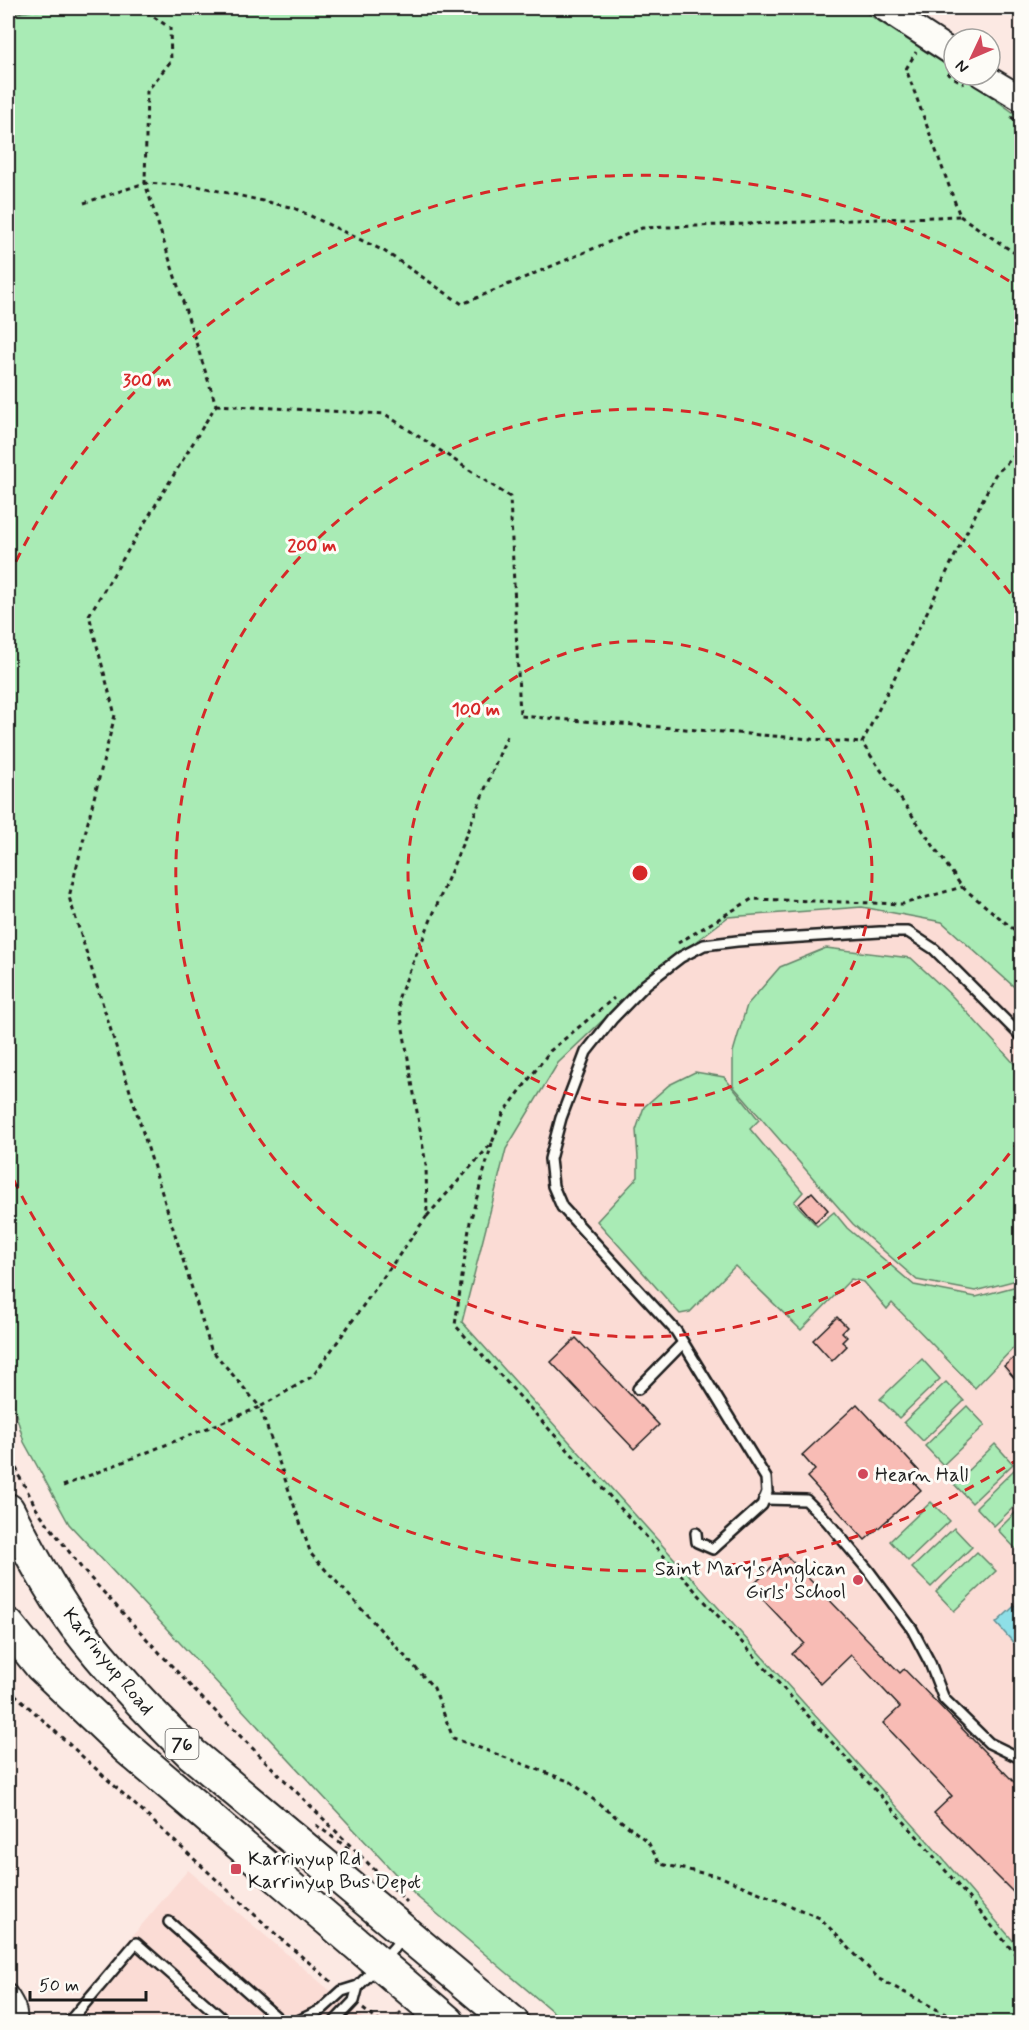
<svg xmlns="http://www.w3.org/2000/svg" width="1029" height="2030" viewBox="0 0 1029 2030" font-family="Mynerve,sans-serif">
  <rect width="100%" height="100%" fill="#fce9e3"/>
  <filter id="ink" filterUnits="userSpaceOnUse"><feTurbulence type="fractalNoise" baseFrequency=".0167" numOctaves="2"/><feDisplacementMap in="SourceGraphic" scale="12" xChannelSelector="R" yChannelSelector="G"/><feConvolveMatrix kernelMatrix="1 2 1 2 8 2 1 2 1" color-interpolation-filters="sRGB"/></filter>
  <g filter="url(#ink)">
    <g fill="#fbdcd5">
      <polygon points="862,907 942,922 1021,993 1021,1950 925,1838 462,1322 506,1149 558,1063 644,981 728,917"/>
      <polygon points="188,1870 367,2022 60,2022"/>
    </g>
    <g fill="#a9ebb5" stroke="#628468" stroke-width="1.5">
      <polygon points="46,8 859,8 954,70 954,75 961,75 1021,118 1021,993 942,922 862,907 728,917 644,981 558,1063 506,1149 462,1322 925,1838 1021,1950 1021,2022 565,2022 415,1895 69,1524 24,1442 8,1387 8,15"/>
      <polygon points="826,948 911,958 953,997 1021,1071 1021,1279 975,1291 917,1280 853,1224 733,1086 733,1052 747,1005 780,967"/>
      <polygon points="695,1072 724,1077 759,1120 750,1129 803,1192 794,1202 817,1226 834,1212 847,1228 914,1285 976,1297 1021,1285 1021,1340 975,1388 892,1303 887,1309 864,1282 851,1279 801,1330 735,1266 690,1312 680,1314 597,1221 638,1177 638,1158 636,1130 644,1107 669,1085"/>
      <polygon points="922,1359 940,1379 899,1418 880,1399"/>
      <polygon points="946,1382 964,1401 923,1441 904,1422"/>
      <polygon points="967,1406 985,1425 943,1465 925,1446"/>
      <polygon points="995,1444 1013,1464 972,1503 954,1484"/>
      <polygon points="1017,1467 1021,1472 1021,1500 994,1526 976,1507"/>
      <polygon points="931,1502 950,1521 908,1561 890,1541"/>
      <polygon points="1021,1507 1021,1544 1016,1549 998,1530"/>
      <polygon points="954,1528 972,1547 931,1587 912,1568"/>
      <polygon points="977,1552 996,1571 954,1611 936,1592"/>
    </g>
    <polygon fill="#8edfe7" stroke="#609196" stroke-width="1.5" points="1021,1600 1021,1651 996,1623"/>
    <g fill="#f8bcb5" stroke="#1c1c1c" stroke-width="1.5">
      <polygon points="812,1192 828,1210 815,1222 799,1204"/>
      <polygon points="837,1317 847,1327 842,1332 847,1337 842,1342 847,1346 832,1361 813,1340"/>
      <polygon points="576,1338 659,1425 634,1449 551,1362"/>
      <polygon points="1022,1351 1022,1387 1004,1366"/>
      <polygon points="857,1404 919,1471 910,1478 921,1490 865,1540 807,1477 815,1470 802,1455"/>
      <polygon points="785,1554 900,1673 904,1669 1014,1782 1022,1775 1022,1901 934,1813 952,1796 883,1723 900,1707 851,1655 821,1684 792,1654 804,1643 751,1587"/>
    </g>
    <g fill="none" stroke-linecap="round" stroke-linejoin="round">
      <defs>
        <g id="lane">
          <polyline points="638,1389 683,1343"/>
          <polyline points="764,1499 806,1500 827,1521 868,1570 912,1629 930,1663 944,1699 989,1743 1022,1759"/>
          <polyline points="696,1533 697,1542 713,1549 762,1505 767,1492 766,1478 676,1331 562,1207 553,1186 550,1159 561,1118 586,1052 613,1018 646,984 681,957 704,945 737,941 880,932 908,932 934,949 1022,1037"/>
          <polyline points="169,1922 282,2022"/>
          <polyline points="69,2022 136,1943 226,2022"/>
          <polyline points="299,2022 300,2020 321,2010 342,1991 358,1986 380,1964 404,1936"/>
          <polyline points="334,2022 354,2001 358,1986"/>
        </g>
        <path id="street" d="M8 1994C14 2003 19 2011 17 2022"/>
        <g id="secondary">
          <polyline points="884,8 954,54"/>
          <polyline points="982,75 1022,99"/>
        </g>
        <g id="highway">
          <path d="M8 1510C28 1549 49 1589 75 1625 110 1671 150 1713 192 1754L512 2022"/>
          <polyline points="8,1625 41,1666 126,1747 448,2022"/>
        </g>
      </defs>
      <use href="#lane" stroke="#1c1c1c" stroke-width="14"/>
      <use href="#street" stroke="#1c1c1c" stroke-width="22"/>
      <use href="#secondary" stroke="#1c1c1c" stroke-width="28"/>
      <use href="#highway" stroke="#1c1c1c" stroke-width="36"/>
      <g stroke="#1c1c1c" stroke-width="3" stroke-dasharray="4.5 4.5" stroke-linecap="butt">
        <polyline points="8,11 79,8"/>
        <polyline points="947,73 964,84"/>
        <polyline points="1011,117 1022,124"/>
        <polyline points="84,203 145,183 197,186 294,208 384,251 462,304 642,228 960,216 906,69 916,52"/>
        <polyline points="960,216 1022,258"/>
        <polyline points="216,405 385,414 510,497 520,716 862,743"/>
        <polyline points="1022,448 995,475 862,743 962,887 1022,936"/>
        <polyline points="507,736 398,999 426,1165 427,1216 313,1376 260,1407 311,1554 434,1688 453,1738 571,1782 648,1842 660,1864 721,1877 820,1918 879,1979 961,2022"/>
        <polyline points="678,943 752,899 903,904 962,887"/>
        <polyline points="492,1143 470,1222 455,1325 915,1834 1022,1962"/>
        <polyline points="427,1216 492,1143 503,1114 550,1051 614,998"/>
        <polyline points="8,1452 18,1472"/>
        <polyline points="8,1461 23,1482 35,1506"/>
        <polyline points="63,1486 260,1407 211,1349 69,897 115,715 89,615 216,405 145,183 147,91 171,61 170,28 141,8"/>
        <polyline points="35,1507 83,1570 195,1691 407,1902"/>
        <polyline points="8,1688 280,1938 333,1983"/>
        <polyline points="316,1825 352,1851"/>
        <polyline points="363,2009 380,2022"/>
        <polyline points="392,2022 402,2011"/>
      </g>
      <use href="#lane" stroke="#fdfcf7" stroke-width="9"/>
      <use href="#street" stroke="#fdfcf7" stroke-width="18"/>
      <use href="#secondary" stroke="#fdfcf7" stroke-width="24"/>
      <use href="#highway" stroke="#fdfcf7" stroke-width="32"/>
    </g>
  </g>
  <g fill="none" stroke="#d62828" stroke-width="3" stroke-dasharray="10 8">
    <circle cx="640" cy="873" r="232"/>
    <path d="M1020 1139A464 464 0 1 1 1020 607"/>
    <path d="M1020 1458A697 697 0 0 1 8 1168M8 578A697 697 0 0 1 1020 288"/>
  </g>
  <g fill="#d1495b" stroke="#fdfcf7" stroke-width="2">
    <circle cx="863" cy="1474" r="6"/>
    <circle cx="858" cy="1580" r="6"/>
    <rect x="230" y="1863" width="12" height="12" rx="3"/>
  </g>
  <g text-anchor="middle" stroke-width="6" stroke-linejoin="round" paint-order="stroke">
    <rect fill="#fdfcf7" stroke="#605f5e" stroke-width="1.5" x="165.5" y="1729" width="33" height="30" rx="4.5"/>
    <g font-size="18" font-weight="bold" fill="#1c1c1c">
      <text x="182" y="1750">76</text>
    </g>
    <g font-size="20" fill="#1c1c1c" stroke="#fdfcf7" text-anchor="start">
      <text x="875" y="1481">Hearn Hall</text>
      <text x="846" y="1575" text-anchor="end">Saint Mary's Anglican<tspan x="846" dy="23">Girls' School</tspan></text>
      <text x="248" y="1865">Karrinyup Rd<tspan x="248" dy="23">Karrinyup Bus Depot</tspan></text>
    </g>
    <g font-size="20" fill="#1c1c1c" stroke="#fdfcf7">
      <text transform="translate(109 1661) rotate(51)" y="7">Karrinyup Road</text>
    </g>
  </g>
  <circle cx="640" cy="873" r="9" fill="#d62828" stroke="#fdfcf7" stroke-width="3"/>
  <g font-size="18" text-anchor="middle" font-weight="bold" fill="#d62828" stroke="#fdfcf7" stroke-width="6" stroke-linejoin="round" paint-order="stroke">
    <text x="147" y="386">300 m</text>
    <text x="312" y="551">200 m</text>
    <text x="476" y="715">100 m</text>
  </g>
  <rect width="1029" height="2030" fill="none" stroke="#fdfcf7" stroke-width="30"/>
  <rect x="15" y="15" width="999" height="2000" fill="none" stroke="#1c1c1c" stroke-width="2" filter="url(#ink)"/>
  <g transform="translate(972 57) rotate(226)"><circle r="28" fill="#fdfcf7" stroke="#a3a29f" stroke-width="1.5"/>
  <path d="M0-4.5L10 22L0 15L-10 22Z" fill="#d1495b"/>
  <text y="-9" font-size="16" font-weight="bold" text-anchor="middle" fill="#1c1c1c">N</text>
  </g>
  <path d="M30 1991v9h116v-9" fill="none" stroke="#1c1c1c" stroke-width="3"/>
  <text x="39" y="1991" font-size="18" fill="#1c1c1c" stroke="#fdfcf7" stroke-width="4.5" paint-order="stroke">50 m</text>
</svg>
